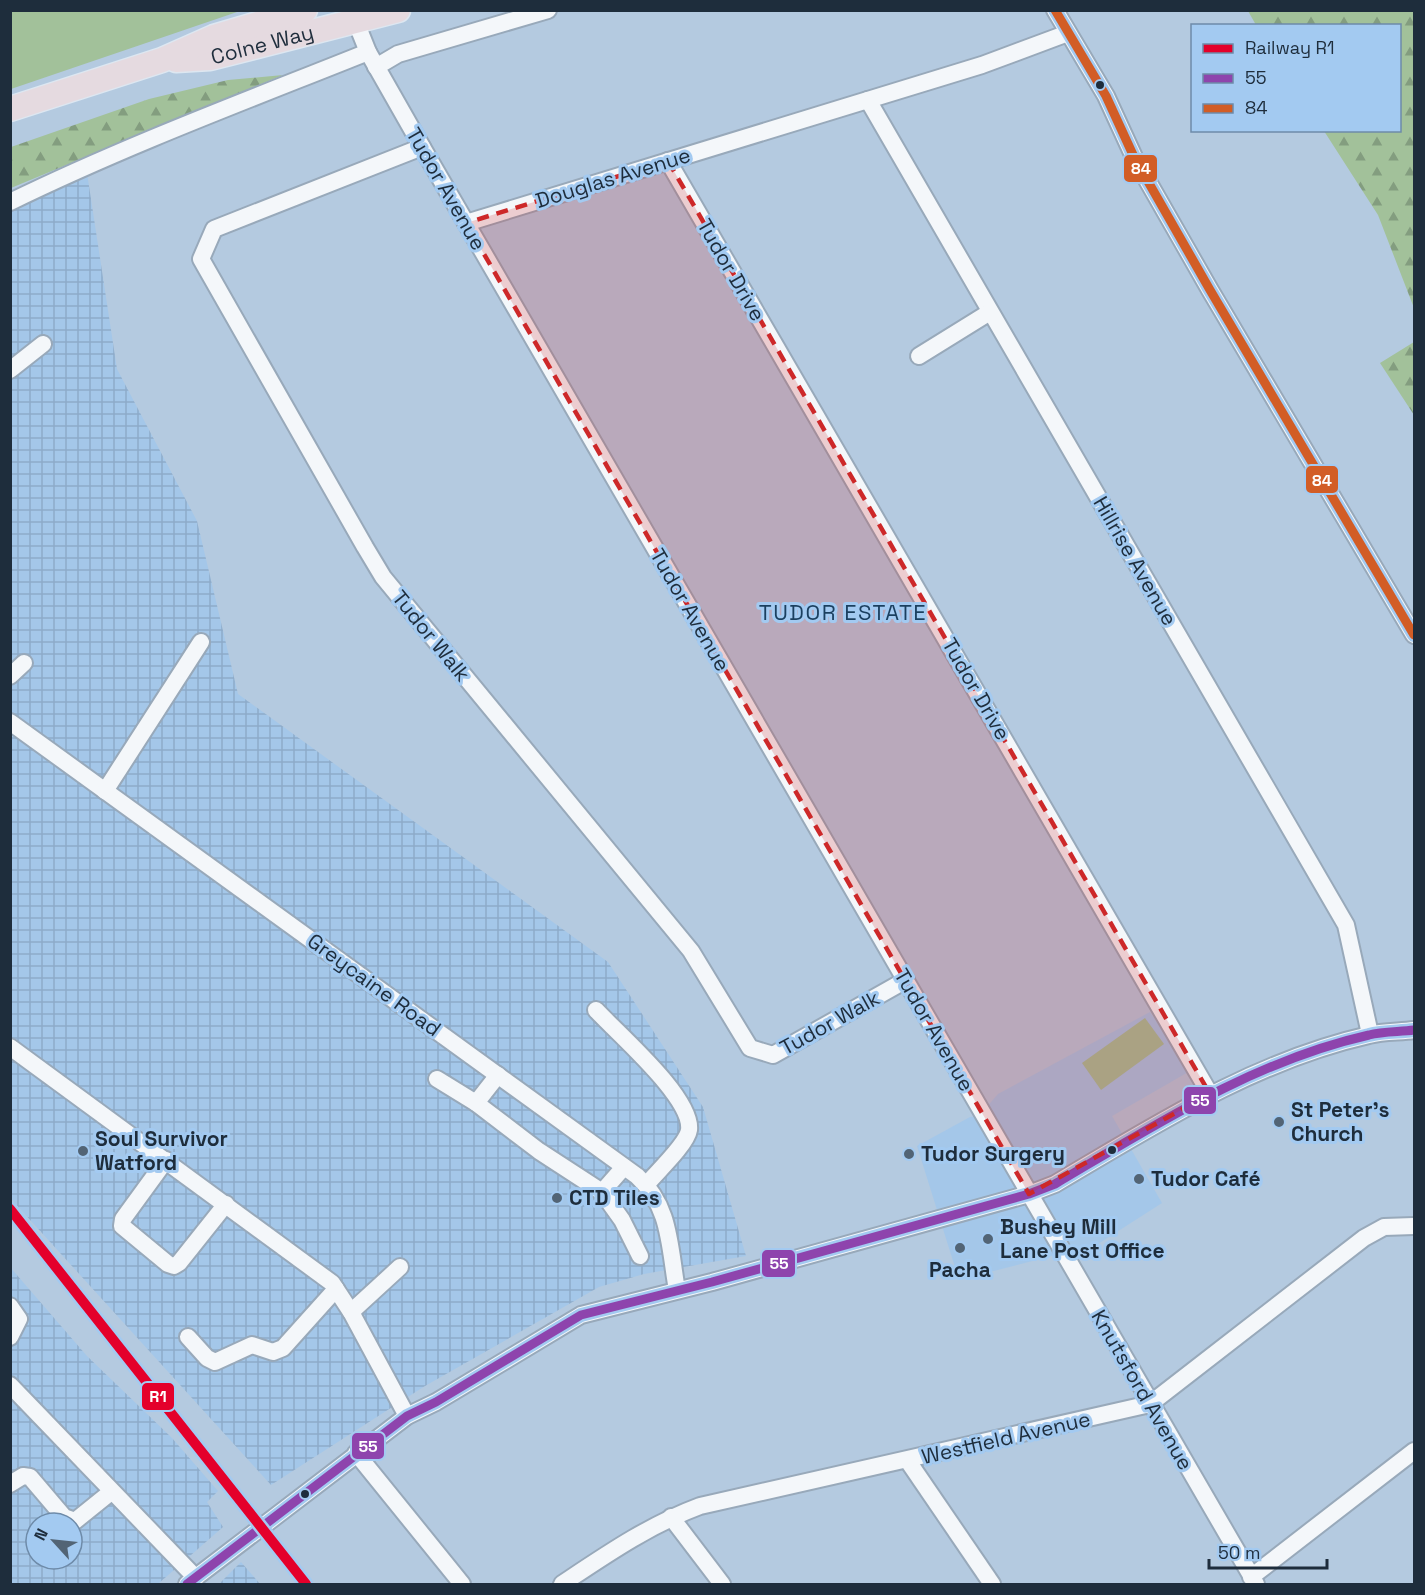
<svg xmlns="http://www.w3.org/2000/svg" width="1425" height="1595" viewBox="0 0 1425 1595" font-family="'Space Grotesk',sans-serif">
  <defs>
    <pattern id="industrial-grid" width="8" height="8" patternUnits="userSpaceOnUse" patternTransform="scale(1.5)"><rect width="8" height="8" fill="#a4c7e9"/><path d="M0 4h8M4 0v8" fill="none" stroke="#8dabc9"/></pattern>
    <pattern id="forest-firs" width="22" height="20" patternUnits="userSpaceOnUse" patternTransform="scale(1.5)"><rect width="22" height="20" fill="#a2c19a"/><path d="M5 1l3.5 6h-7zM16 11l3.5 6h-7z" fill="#839d7f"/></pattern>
  </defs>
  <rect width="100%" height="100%" fill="#b4cae0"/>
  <polygon fill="#a4c7e9" points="1150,1012 1190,1071 1112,1116 1162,1203 1098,1244 959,1280 917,1146 970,1117 979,1116 998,1094"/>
  <g fill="url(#industrial-grid)" fill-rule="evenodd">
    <polygon points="87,173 117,369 197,521 238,694 608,962 703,1107 746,1256 644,1274 599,1287 425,1386 271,1485 11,1199 11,210"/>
    <path d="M10 1267 87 1356 172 1438 218 1491 207 1502 223 1527 158 1584H11ZM36 1523H72V1559H36Z"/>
    <polygon points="241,1562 260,1584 219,1584"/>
  </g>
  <g fill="#a2c19a">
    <polygon points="11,10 240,10 240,11 11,89"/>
    <polygon points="1145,1018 1164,1044 1101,1090 1082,1063"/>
  </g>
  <g fill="url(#forest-firs)">
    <polygon points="1248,11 1414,11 1414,308 1378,215 1324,131 1400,130 1400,26 1256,25"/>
    <polygon points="283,75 11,188 11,147 149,99 228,80"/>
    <polygon points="1414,342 1414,415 1380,363"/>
  </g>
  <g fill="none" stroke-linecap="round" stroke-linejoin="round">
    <defs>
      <g id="minor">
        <polyline points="1055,10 1106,96 1134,157 1210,290 1414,635"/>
        <polyline points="356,22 368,52 422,147 1256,1584"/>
        <polyline points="376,67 398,54 548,10"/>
        <polyline points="868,100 1346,925 1370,1034"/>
        <polyline points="422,147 214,229 201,259 365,547 383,577 691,951 750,1048 773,1055 906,980"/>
        <polyline points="668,161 1210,1094"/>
        <path d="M10 202C127 145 248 100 368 52"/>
        <polyline points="466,223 982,65 1068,33"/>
        <polyline points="919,356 990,312"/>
        <polyline points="10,370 43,344"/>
        <polyline points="10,676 24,663"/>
        <path d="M10 722 637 1176C671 1207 669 1246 677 1290"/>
        <polyline points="105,791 201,642"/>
        <path d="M596 1010C618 1034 693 1098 689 1130 687 1144 656 1173 646 1185"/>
        <polyline points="10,1047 332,1283 351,1312 407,1416"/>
        <polyline points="437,1079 476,1103 539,1151 602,1192 622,1220 640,1256"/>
        <polyline points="476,1103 498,1075"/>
        <polyline points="166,1160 123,1219 122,1226 168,1264 174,1266 179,1263 226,1204"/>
        <polyline points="602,1192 624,1167"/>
        <polyline points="10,1306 19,1319 10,1337"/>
        <polyline points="351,1312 400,1267"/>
        <polyline points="188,1337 207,1358 215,1362 252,1345 273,1352 283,1348 336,1289"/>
        <polyline points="10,1385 196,1578"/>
        <polyline points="356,1453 462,1584"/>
        <polyline points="908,1461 992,1584"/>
        <polyline points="10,1484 23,1476 30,1477 64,1517 75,1521 111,1492"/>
        <polyline points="671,1517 722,1584"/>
        <polyline points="1251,1577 1414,1451"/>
        <path d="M187 1584 407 1416 436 1402 581 1315 712 1282 1029 1194 1055 1184C1155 1125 1254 1061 1369 1035 1383 1031 1400 1032 1414 1030"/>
        <path d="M562 1584C607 1554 649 1525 700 1506L1150 1404 1364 1238 1384 1227 1414 1226"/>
      </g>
      <g id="highway">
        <path id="s1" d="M176 60 210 58 398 10"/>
        <polyline points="10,109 162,60 214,37 305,10"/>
      </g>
    </defs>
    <use href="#minor" stroke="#98a9ba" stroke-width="20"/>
    <use href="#highway" stroke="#dde7f1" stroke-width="27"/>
    <use href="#minor" stroke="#f4f7fa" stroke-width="16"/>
    <use href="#highway" stroke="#e5dae0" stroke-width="24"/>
    <defs>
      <path id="bus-1" d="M187 1584 407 1416 436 1402 581 1315 712 1282 1029 1194 1055 1184C1155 1125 1254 1061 1369 1035 1383 1031 1400 1032 1414 1030"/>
      <polyline id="bus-2" points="1055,10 1106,96 1134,157 1210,290 1414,635"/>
    </defs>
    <use href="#bus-1" stroke="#a3caf1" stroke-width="14"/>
    <use href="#bus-2" stroke="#a3caf1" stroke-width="14"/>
    <use href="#bus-1" stroke="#8e44ad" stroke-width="9"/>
    <use href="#bus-2" stroke="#d25d26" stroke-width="9"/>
    <defs>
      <polyline id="rail-1" points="10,1209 306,1584"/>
    </defs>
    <use href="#rail-1" stroke="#a3caf1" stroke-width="15"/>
    <use href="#rail-1" stroke="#e4002b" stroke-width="10"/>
  </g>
  <path fill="#cd2829" fill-opacity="0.2" stroke="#cd2829" stroke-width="4.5" stroke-dasharray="12 8" stroke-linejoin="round" d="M668 161 1210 1094 1029 1194 466 223Z"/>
  <g fill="#1e2d3c" stroke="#a3caf1" stroke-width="2">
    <circle cx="1100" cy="85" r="5"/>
    <circle cx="1112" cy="1150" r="5"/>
    <circle cx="305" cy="1494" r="5"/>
  </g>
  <g fill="#526475" stroke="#a3caf1" stroke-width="2">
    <circle cx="1279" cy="1122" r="6"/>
    <circle cx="83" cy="1151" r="6"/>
    <circle cx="909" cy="1154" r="6"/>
    <circle cx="1139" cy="1179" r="6"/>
    <circle cx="557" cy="1198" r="6"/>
    <circle cx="988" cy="1239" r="6"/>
    <circle cx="960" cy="1248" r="6"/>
  </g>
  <g text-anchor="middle" stroke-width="6" stroke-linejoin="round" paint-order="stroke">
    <g font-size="21" fill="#1e2d3c" stroke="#a3caf1">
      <text dy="7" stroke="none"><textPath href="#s1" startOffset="88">Colne Way</textPath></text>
      <text transform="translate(613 178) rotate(-17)" y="7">Douglas Avenue</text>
      <text transform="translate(446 189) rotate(60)" y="7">Tudor Avenue</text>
      <text transform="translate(731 270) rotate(60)" y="7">Tudor Drive</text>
      <text transform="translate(1135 561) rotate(60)" y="7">Hillrise Avenue</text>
      <text transform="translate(690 610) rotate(60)" y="7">Tudor Avenue</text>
      <text transform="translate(431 636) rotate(51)" y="7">Tudor Walk</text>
      <text transform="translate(976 689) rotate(60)" y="7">Tudor Drive</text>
      <text transform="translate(374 985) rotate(36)" y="7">Greycaine Road</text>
      <text transform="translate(830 1023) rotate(-29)" y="7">Tudor Walk</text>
      <text transform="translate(934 1030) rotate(60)" y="7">Tudor Avenue</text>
      <text transform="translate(1142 1390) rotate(60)" y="7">Knutsford Avenue</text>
      <text transform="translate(1006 1438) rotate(-13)" y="7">Westfield Avenue</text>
    </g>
    <g font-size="21" font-weight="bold" fill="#1e2d3c" stroke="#a3caf1" text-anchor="start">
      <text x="1291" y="1117">St Peter's<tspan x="1291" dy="24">Church</tspan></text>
      <text x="95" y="1146">Soul Survivor<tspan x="95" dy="24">Watford</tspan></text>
      <text x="921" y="1161">Tudor Surgery</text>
      <text x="1151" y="1186">Tudor Café</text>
      <text x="569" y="1205">CTD Tiles</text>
      <text x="1000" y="1234">Bushey Mill<tspan x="1000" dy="24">Lane Post Office</tspan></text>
      <text x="960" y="1277" text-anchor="middle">Pacha</text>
    </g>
    <g font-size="22" letter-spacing="1.5" fill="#1b3f5f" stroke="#a3caf1">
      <text x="843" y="620">TUDOR ESTATE</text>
    </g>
  </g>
  <g stroke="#a3caf1" stroke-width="2">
    <rect x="1123" y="154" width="35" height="29" rx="6" fill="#d25d26"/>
    <rect x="1305" y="465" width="34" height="29" rx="6" fill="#d25d26"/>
    <rect x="1183" y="1086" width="34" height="29" rx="6" fill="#8e44ad"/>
    <rect x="761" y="1249" width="35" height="29" rx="6" fill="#8e44ad"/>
    <rect x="141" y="1382" width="34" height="29" rx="6" fill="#e4002b"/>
    <rect x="351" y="1432" width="34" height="28" rx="6" fill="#8e44ad"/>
  </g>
  <g font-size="16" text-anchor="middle" font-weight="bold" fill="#fff">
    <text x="1141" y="174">84</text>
    <text x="1322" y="486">84</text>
    <text x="1200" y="1106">55</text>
    <text x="779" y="1269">55</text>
    <text x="158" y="1402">R1</text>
    <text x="368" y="1452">55</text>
  </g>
  <rect width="1425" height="1595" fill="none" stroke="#1e2d3c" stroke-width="24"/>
  <rect x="1191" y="24" width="210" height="108" fill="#a3caf1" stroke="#6e8ba9" stroke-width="1.5"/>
  <rect x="1203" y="44" width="30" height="9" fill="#e4002b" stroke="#6e8ba9" stroke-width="1.5"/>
  <text x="1245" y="54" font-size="18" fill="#1e2d3c">Railway R1</text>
  <rect x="1203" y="74" width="30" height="9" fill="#8e44ad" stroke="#6e8ba9" stroke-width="1.5"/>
  <text x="1245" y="84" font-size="18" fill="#1e2d3c">55</text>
  <rect x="1203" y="104" width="30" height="9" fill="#d25d26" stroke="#6e8ba9" stroke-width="1.5"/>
  <text x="1245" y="114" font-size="18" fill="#1e2d3c">84</text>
  <g transform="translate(54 1541) rotate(297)"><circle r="28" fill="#a3caf1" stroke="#6e8ba9" stroke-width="1.5"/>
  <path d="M0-4.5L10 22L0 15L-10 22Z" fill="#526475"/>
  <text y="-9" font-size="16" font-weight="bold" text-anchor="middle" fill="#1e2d3c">N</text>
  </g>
  <path d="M1209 1559v9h118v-9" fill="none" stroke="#1e2d3c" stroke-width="3"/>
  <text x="1218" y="1559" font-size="18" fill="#1e2d3c" stroke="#a3caf1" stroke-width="4.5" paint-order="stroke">50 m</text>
</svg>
